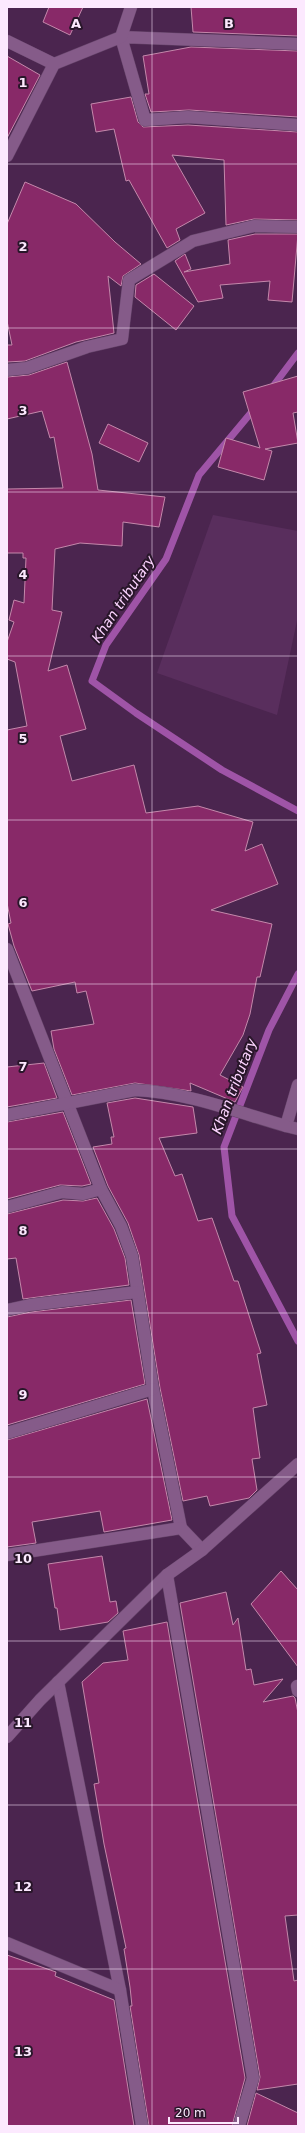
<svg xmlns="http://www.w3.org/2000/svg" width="305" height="2133" viewBox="0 0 305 2133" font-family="'DejaVu Sans',sans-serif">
  <rect width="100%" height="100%" fill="#4b254f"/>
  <polygon fill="#592e5d" points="213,515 298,531 298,616 277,715 157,673"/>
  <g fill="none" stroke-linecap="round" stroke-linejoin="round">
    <g stroke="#9f54a7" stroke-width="7">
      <polyline points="271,389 298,353"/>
      <polyline points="255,408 199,475 166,559 106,645 92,681 136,713 222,770 298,811"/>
      <polyline points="298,974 269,1030 224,1147 232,1216 298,1341"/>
    </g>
  </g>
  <g fill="#882968" stroke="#c488ab">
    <polygon points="49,7 83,7 70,35 43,22"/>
    <polygon points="191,7 298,7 298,36 193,32"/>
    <polygon points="191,47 298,51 298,117 189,110 151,112 145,94 149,94 143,56"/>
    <polygon points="7,56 40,75 7,138"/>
    <polygon points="131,97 138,122 143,127 188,125 298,132 298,220 254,219 226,225 224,160 172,155 205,213 176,229 180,240 167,248 129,180 126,181 114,129 96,132 91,104"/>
    <polygon points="25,182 76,204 115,242 141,264 123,276 121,286 108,276 114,333 76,342 25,361 7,362 7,345 12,345 7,321 7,224"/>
    <polygon points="255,234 298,234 292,302 268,300 270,281 220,285 223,298 198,302 175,261 185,254 191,269 184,272 230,264 228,240"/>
    <polygon points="154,274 194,306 176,330 135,297 136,285"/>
    <polygon points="67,362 92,454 98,490 165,497 159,527 123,522 122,546 80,543 55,549 52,610 62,612 48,671 67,665 86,729 60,736 72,781 134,765 146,813 198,806 253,822 245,851 262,844 278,884 211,910 272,924 260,977 257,977 250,1014 243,1035 220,1075 243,1087 235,1102 190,1083 191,1091 135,1083 72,1095 54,1049 51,1031 94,1024 86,991 77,993 75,982 32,991 14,946 8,924 11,923 7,903 7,730 27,726 15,662 7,659 7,642 14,622 9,620 14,600 24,603 26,558 23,558 23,553 7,553 7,489 63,488 54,437 50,438 42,411 7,419 7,377 29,375"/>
    <polygon points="298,376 298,412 293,413 298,443 265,449 272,451 264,480 218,467 226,438 260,448 243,392"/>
    <polygon points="108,424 148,443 139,462 99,443"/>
    <polygon points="44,1063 57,1098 7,1107 7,1067"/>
    <polygon points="135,1098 193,1107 197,1133 159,1138 175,1176 182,1174 198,1221 212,1218 234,1281 238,1281 261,1353 257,1354 267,1405 253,1408 260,1458 252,1459 257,1490 249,1498 210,1506 207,1496 183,1501 160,1388 139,1255 128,1223 108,1186 93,1147 112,1144 111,1137 114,1137 107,1103"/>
    <polygon points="63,1112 91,1184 82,1186 60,1185 7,1199 7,1122"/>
    <polygon points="97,1198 114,1229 125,1258 129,1285 23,1299 16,1258 7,1259 7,1214 63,1200 83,1201"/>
    <polygon points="131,1300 145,1384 7,1425 7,1317 31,1312"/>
    <polygon points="147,1399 172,1520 104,1532 100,1511 32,1522 36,1543 7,1547 7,1440"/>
    <polygon points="102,1556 110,1602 116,1601 118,1613 108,1622 60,1630 57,1608 55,1608 48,1564"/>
    <polygon points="281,1571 298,1590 298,1667 251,1604"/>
    <polygon points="226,1592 233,1625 238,1618 246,1670 251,1669 254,1685 283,1679 263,1702 293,1696 295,1698 298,1713 298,1915 285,1916 294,1981 298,1980 298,2084 257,2090 260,2077 180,1603"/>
    <polygon points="167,1622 245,2078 232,2126 149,2126 130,2006 132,2006 130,1987 124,1949 126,1948 104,1844 94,1784 99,1783 82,1682 103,1663 128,1660 123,1631"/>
    <polygon points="7,1955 56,1972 55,1976 114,2000 134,2126 7,2126"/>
    <polygon points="256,2093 298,2113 298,2126 247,2126"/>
  </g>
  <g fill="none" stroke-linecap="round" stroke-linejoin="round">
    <defs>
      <g id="street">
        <polyline points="7,41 54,64"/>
        <polyline points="298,44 121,37 145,120 188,117 298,125"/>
        <polyline points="7,156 54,64 121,37 131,7"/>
        <polyline points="7,370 27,368 87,347 122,339 129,280 193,241 254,226 298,227"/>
        <polyline points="7,949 101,1189 121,1226 132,1256 153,1389 181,1528"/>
        <polyline points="298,1085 286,1126 298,1129"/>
        <path d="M7 1115 135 1090C186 1092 237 1112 286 1126"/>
        <polyline points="7,1207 62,1192 83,1194 101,1189"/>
        <polyline points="7,1310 30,1305 137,1292"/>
        <polyline points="7,1433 153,1389"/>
        <polyline points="7,1555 181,1528 202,1550"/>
        <polyline points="167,1575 253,2078 239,2126"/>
        <polyline points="58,1682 120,1990 142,2126"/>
        <polyline points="297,1686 298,1691"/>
        <polyline points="7,1737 40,1700 167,1575 202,1550 298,1464"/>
        <polyline points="7,1943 120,1990"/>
      </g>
    </defs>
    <use href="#street" stroke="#654469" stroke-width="13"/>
    <use href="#street" stroke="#855b89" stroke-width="12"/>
  </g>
  <path fill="none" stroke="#fce9fe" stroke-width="1" stroke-opacity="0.55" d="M152 7V2126M7 164H298M7 328H298M7 492H298M7 656H298M7 820H298M7 984H298M7 1149H298M7 1313H298M7 1477H298M7 1641H298M7 1805H298M7 1969H298"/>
  <g text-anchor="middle" stroke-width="4" stroke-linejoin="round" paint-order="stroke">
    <g font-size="14" font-style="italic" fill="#fcd4ff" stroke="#281629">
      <text transform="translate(123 599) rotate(-56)" y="5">Khan tributary</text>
      <text transform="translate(234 1086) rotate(-69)" y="5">Khan tributary</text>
    </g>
  </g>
  <g font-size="13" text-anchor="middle" font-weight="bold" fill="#fce9fe" stroke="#281629" stroke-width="4" stroke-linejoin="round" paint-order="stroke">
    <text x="76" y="28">A</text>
    <text x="229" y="28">B</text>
    <text x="23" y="87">1</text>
    <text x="23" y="251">2</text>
    <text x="23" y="415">3</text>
    <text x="23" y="579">4</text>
    <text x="23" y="743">5</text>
    <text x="23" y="907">6</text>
    <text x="23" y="1071">7</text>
    <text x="23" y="1235">8</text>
    <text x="23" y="1399">9</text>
    <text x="23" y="1563">10</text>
    <text x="23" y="1727">11</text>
    <text x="23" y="1891">12</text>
    <text x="23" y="2056">13</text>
  </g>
  <rect width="305" height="2133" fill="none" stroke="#fce9fe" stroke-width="16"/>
  <path d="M169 2117v6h69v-6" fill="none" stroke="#fce9fe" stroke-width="2"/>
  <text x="175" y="2117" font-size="12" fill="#fce9fe" stroke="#281629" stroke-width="3" paint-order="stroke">20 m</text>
</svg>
